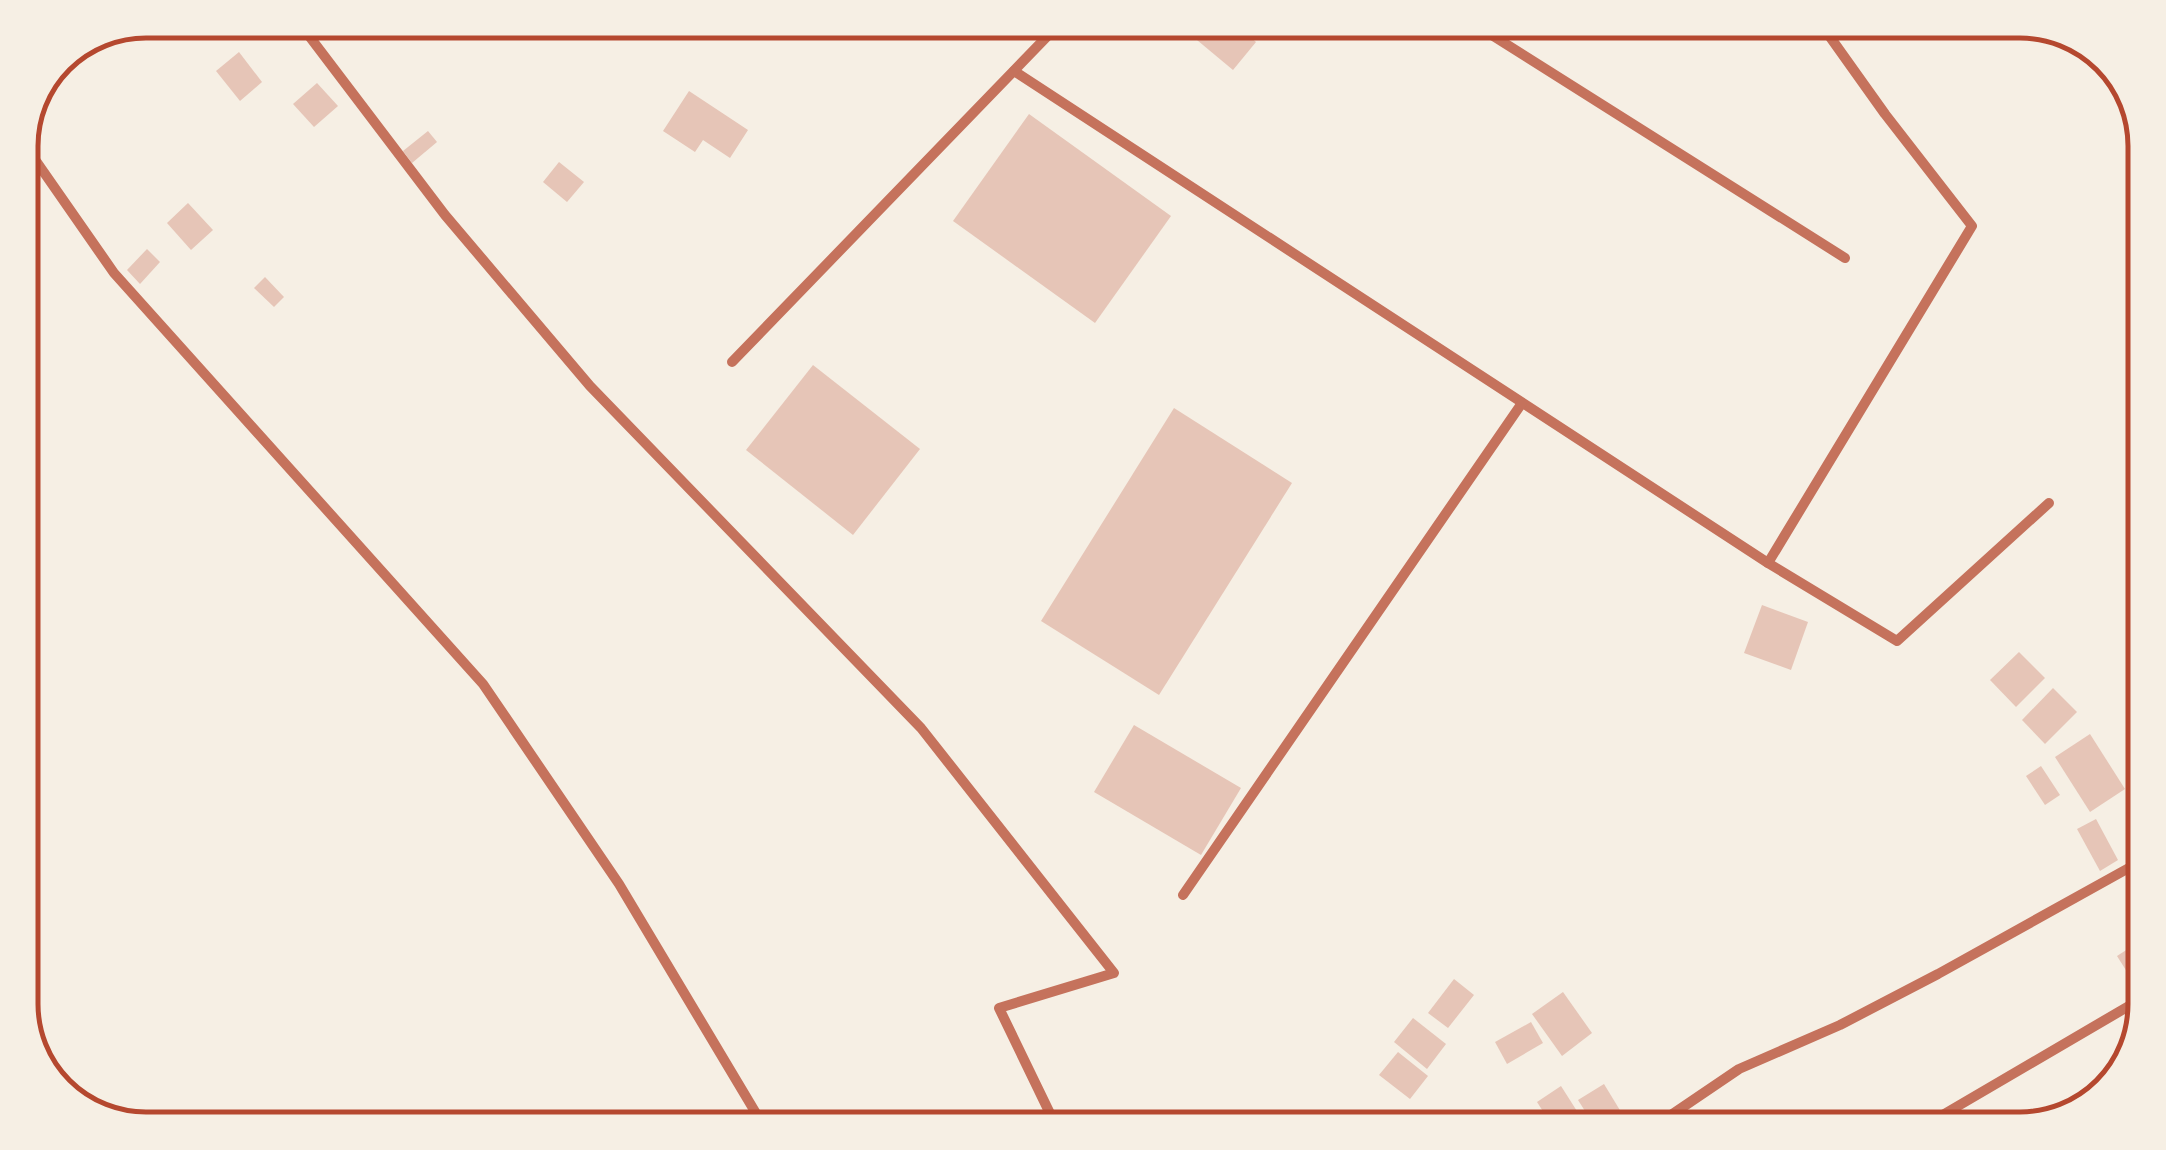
<svg xmlns="http://www.w3.org/2000/svg" width="2166" height="1150" viewBox="0 0 2166 1150" font-family="'IBM Plex Sans',sans-serif">
  <rect width="100%" height="100%" fill="#f6efe4"/>
  <g fill="#e6c5b7">
    <polygon points="1173,20 1230,20 1256,42 1233,70"/>
    <polygon points="239,52 262,82 240,101 216,71"/>
    <polygon points="317,83 338,106 314,127 293,104"/>
    <polygon points="689,91 748,130 730,158 703,140 695,152 663,131"/>
    <polygon points="1029,114 1171,216 1095,323 953,221"/>
    <polygon points="428,131 437,142 412,163 403,151"/>
    <polygon points="559,162 584,182 567,202 543,182"/>
    <polygon points="188,203 213,230 191,250 167,223"/>
    <polygon points="147,249 160,262 140,284 127,270"/>
    <polygon points="265,277 284,297 274,307 254,288"/>
    <polygon points="813,365 920,449 853,535 746,450"/>
    <polygon points="1174,408 1292,483 1159,695 1041,621"/>
    <polygon points="1762,605 1808,622 1791,670 1744,653"/>
    <polygon points="2019,652 2045,678 2016,707 1990,680"/>
    <polygon points="2053,688 2077,712 2045,744 2022,720"/>
    <polygon points="1134,725 1241,788 1201,855 1094,792"/>
    <polygon points="2090,734 2125,789 2090,812 2055,757"/>
    <polygon points="2041,766 2060,795 2045,805 2026,776"/>
    <polygon points="2096,819 2118,860 2100,871 2077,829"/>
    <polygon points="2134,945 2134,983 2117,956"/>
    <polygon points="1454,979 1474,995 1448,1028 1428,1013"/>
    <polygon points="1563,992 1592,1033 1562,1056 1532,1014"/>
    <polygon points="1413,1018 1446,1044 1427,1069 1394,1042"/>
    <polygon points="1531,1022 1543,1043 1507,1064 1495,1042"/>
    <polygon points="1398,1052 1428,1076 1410,1099 1379,1075"/>
    <polygon points="1604,1084 1632,1130 1597,1130 1578,1100"/>
    <polygon points="1561,1086 1589,1130 1555,1130 1537,1102"/>
  </g>
  <g fill="none" stroke-linecap="round" stroke-linejoin="round">
    <g stroke="#c5725c" stroke-width="10">
      <polyline points="297,20 445,215 590,386 921,728 1114,973 999,1008 1058,1130"/>
      <polyline points="1468,20 1845,258"/>
      <polyline points="1014,71 1768,563 1897,641 2049,503"/>
      <polyline points="20,138 114,273 483,684 619,884 766,1130"/>
      <polyline points="732,362 1063,20"/>
      <polyline points="1768,563 1972,226 1885,114 1818,20"/>
      <polyline points="1183,895 1522,403"/>
      <polyline points="1649,1130 1739,1069 1840,1025 1938,974 2136,864"/>
      <polyline points="1917,1130 2134,1003"/>
    </g>
  </g>
  <path d="M0 0H2166V1150H0ZM146 38H2020A108 108 0 0 1 2128 146V1004A108 108 0 0 1 2020 1112H146A108 108 0 0 1 38 1004V146A108 108 0 0 1 146 38Z" fill="#f6efe4" fill-rule="evenodd"/>
  <path fill="none" stroke="#b5482f" stroke-width="5" d="M146 38H2020A108 108 0 0 1 2128 146V1004A108 108 0 0 1 2020 1112H146A108 108 0 0 1 38 1004V146A108 108 0 0 1 146 38Z"/>
</svg>
